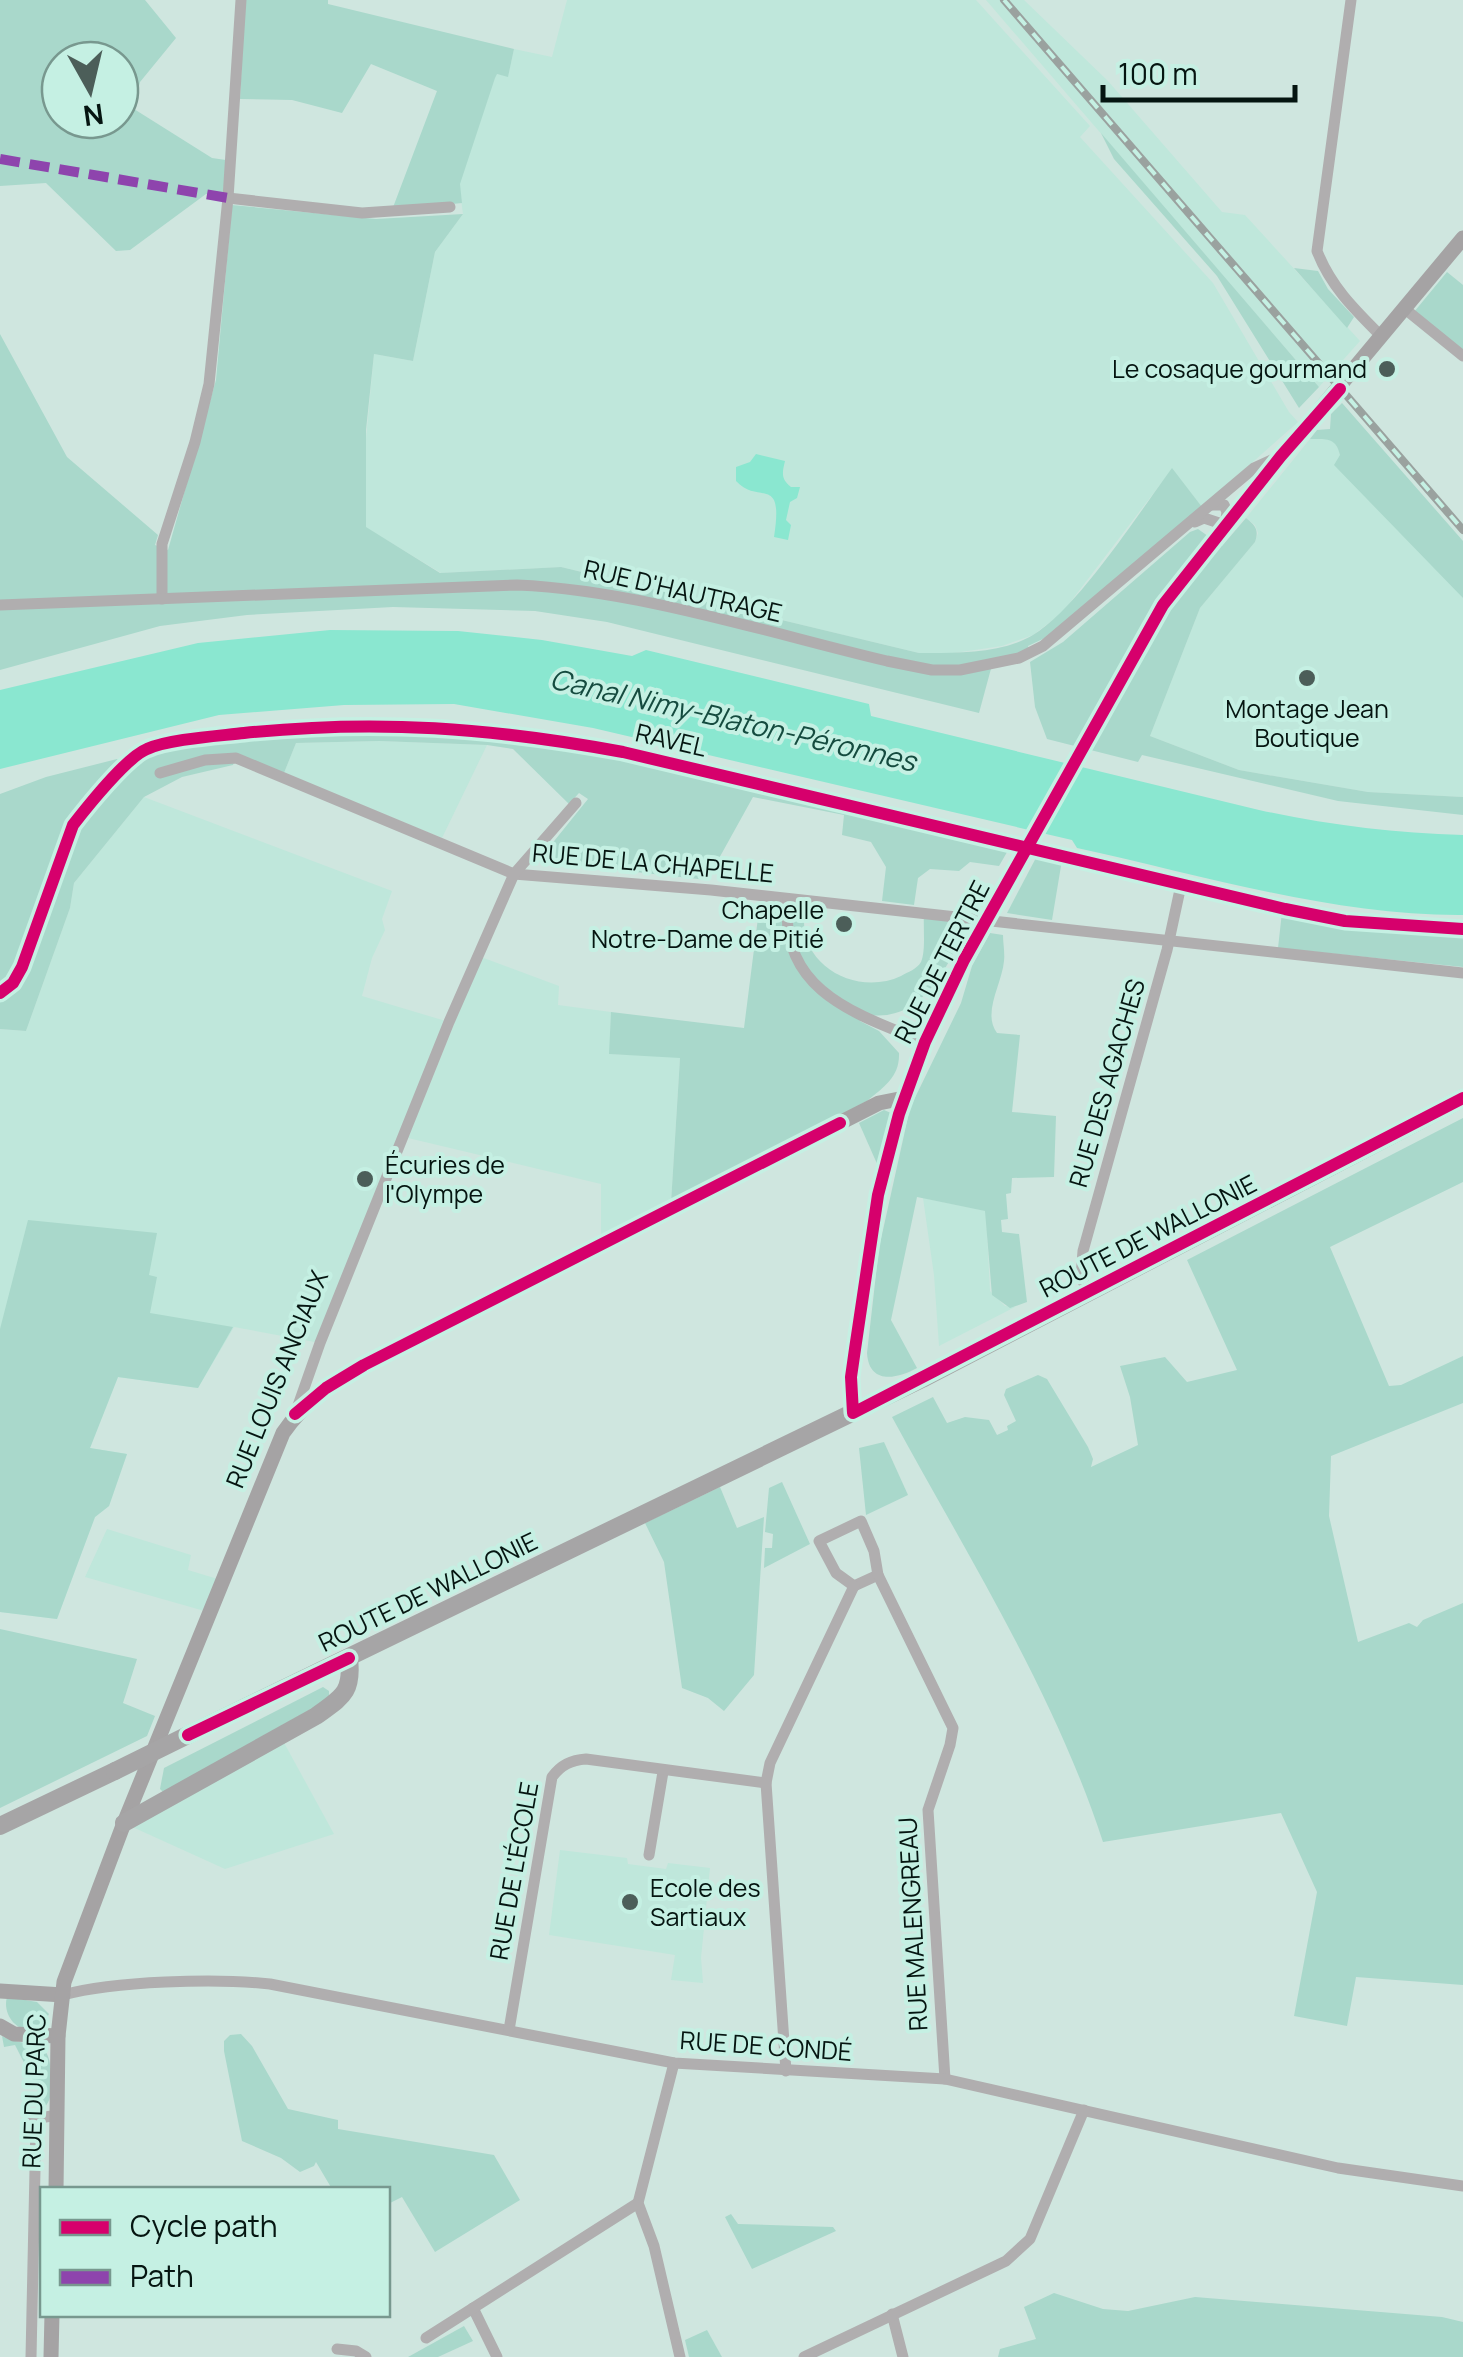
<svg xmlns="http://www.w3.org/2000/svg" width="1463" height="2357" viewBox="0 0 1463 2357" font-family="Manrope,sans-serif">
  <rect width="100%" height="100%" fill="#cfe6df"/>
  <g fill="#bfe7db">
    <polygon points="567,0 976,0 1090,126 1080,137 1213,283 1289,412 1298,422 1202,507 1172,469 1062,613 1033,635 1002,646 954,653 919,653 561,567 441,573 365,527 366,438 374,354 413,361 435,252 463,214 459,184 496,74 508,76 514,49 552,57"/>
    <polygon points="986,0 1024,0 1108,81 1222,212 1245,215 1360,341 1319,387"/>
    <polygon points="1310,439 1331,439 1338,444 1340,455 1463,598 1463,797 1368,792 1239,770 1150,736 1200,608 1255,542 1258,533 1255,525 1246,518"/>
    <polygon points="379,741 487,745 442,838 284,773 296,743"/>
    <polygon points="144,797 392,891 382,919 385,930 372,958 362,996 449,1022 320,1343 234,1327 198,1388 118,1377 90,1448 127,1454 109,1506 95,1517 57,1619 0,1612 0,1029 26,1031 70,908 74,883"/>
    <polygon points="481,957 559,986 558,1005 611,1012 610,1054 680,1057 671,1203 601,1239 601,1184 408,1138"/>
    <polygon points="923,1198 986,1211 990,1291 1005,1306 1015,1307 939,1346 934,1275"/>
    <polygon points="107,1529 191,1555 188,1570 221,1580 208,1612 85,1577"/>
    <polygon points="282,1739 334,1834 225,1869 128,1825"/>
    <polygon points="560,1850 627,1858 628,1864 666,1869 668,1863 710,1868 701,1958 703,1983 671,1980 675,1955 549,1935"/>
  </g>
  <g fill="#a9d8cb" fill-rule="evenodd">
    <path d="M0 0H145L176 38 140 82 134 109 212 158 226 160 223 197 206 194 130 250 116 251 46 183 0 186ZM60 60H120V120H60Z"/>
    <polygon points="245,0 328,0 328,4 514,49 508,77 497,74 495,78 460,184 462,203 392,210 437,91 371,64 342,113 292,100 240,99"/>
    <polygon points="1101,133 1319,387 1299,408 1217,276 1114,159"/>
    <path d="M232 205 376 219 463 214 435 252 413 361 374 354 366 430V527L440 573 561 567 919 653C955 653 1001 654 1033 635 1078 608 1138 514 1172 468L1202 507 1049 636 1028 646 1030 652 992 665 979 713 607 622 535 611 393 607 247 615 160 626 0 670V334L67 457 158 535 155 545 168 550 216 380Z"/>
    <polygon points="1294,268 1318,271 1328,289 1354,317 1347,328"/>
    <polygon points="1447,272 1463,285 1463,352 1414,312"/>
    <path d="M1342 403 1463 541V598L1334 465 1340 455C1336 437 1326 439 1310 439L1317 430 1330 429 1331 414Z"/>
    <path d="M1246 518C1256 526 1259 530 1255 542L1200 608 1150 736 1239 770 1368 792 1463 797V815L1338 801 1142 755 1138 762 1047 739 1035 707 1030 662 1063 642 1190 532 1198 529 1222 546Z"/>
    <path d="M361 728 449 730 524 738 623 756 1010 847 999 866 970 862 959 871 930 869 918 878 914 905 882 901 886 867 871 842 842 835 844 815 753 797 707 880 538 861 588 799 579 793 569 804 513 749 487 745 379 741 296 743 284 773 237 756 233 765 182 777 144 797 74 883 70 908 26 1031 0 1029V794L46 777 117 759 130 768C178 731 299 732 361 728Z"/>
    <polygon points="1038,854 1062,860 1052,920 1007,913"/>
    <path d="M759 910 796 914 804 919C802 968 859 996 901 976 908 972 917 969 921 962 926 951 923 927 924 914L970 919C949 964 923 1026 864 1014L860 1021 879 1031 899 1053C900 1077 884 1087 867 1101L671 1203 680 1058 609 1054 611 1012 744 1028Z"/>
    <polygon points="1282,912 1377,931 1463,937 1463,967 1278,948"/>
    <path d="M990 933 1003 935C1003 943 1005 953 1004 961 1002 984 982 1013 997 1033L1020 1035 1012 1112 1056 1116 1054 1177 1012 1178 1011 1193 1006 1194 1008 1219 1001 1220 1002 1232 1019 1234 1027 1302 1010 1308 992 1295 985 1211 917 1197 891 1320 917 1368C897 1379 869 1385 867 1353L879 1248 910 1108 961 1003 972 966Z"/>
    <polygon points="884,1110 891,1113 893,1118 878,1166 859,1123"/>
    <path d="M1463 1118V1182L1330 1247 1389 1386 1401 1385 1463 1356V1403L1331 1456 1329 1516 1358 1642 1409 1623 1417 1627 1423 1620 1463 1603V1985L1356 1977 1347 2026 1294 2016 1317 1892 1281 1813 1103 1842C1054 1692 967 1555 892 1417L933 1397 947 1423 965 1417 989 1420 997 1435 1008 1430 1007 1426 1016 1421 1004 1395 1006 1389 1038 1375 1047 1379 1088 1447 1093 1459 1091 1467 1138 1445 1130 1397 1120 1366 1165 1357 1187 1382 1237 1370 1187 1260Z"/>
    <polygon points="28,1220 157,1233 149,1275 157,1277 150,1313 233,1327 198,1388 118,1377 90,1448 127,1454 109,1506 95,1517 57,1619 0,1612 0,1329"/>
    <polygon points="884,1442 908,1495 866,1515 859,1448"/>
    <polygon points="782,1482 810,1544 764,1568 765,1548 772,1548 773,1534 765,1532 769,1488"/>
    <polygon points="720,1487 737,1528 764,1517 754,1675 724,1711 708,1698 682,1688 664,1562 645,1523"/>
    <polygon points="0,1629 137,1659 123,1703 155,1716 147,1736 0,1808"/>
    <polygon points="323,1687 329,1691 329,1699 163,1792 160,1789 164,1768"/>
    <path d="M7 1997 37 2002 49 2014C32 2047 0 2021 7 1997Z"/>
    <polygon points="241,2034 252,2046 288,2109 338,2120 338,2129 494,2155 520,2200 435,2252 402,2197 388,2204 388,2190 332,2189 316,2162 314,2166 300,2172 281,2158 242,2141 224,2051 224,2041 230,2035"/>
    <path d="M2 2036C29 2050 51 2034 51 2076 51 2088 53 2097 45 2107L36 2106 32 2101 42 2098 15 2045 4 2047Z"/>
    <polygon points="731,2214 738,2224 833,2227 836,2231 752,2269 725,2217"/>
    <polygon points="1054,2293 1103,2309 1128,2311 1195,2297 1442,2317 1463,2322 1463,2357 998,2357 1000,2349 1036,2339 1024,2307"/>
    <polygon points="464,2326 473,2341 438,2357 408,2357"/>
    <polygon points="707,2330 722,2357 689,2357 685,2340"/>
  </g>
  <g fill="#8ae7d0">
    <path d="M756 454 785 461C782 473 781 479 791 487H800L797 498 790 502 786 520 791 525 788 540 774 537C784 473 759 506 736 481V467L750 462Z"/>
    <path d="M330 630 458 631 542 640 632 656 646 650 869 704 871 716 1259 810C1327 825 1393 833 1463 835V915C1335 916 1201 875 1077 848L1072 840 593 728 454 704 344 705 219 715 0 769V690L198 643Z"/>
  </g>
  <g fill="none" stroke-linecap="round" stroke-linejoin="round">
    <g stroke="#b0aeaf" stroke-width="11">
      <path d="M1351 0 1317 251C1331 287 1355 310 1382 337"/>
      <polyline points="228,198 362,213 450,207"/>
      <polyline points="1405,309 1463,356"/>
      <polyline points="1195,522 1204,518 1225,525 1227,512 1224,505 1212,505"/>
      <polyline points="162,599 162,544 195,442 209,384 228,198 241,0"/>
      <path d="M0 605 517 585C637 590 769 633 887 661L932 670H960L1019 658 1043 646 1254 468 1278 457"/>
      <polyline points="160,773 205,760 236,758 514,874 711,890 1463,973"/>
      <path d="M788 899C778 990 855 1014 925 1042"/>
      <polyline points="1088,1292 1081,1277 1083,1251 1167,950 1181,885"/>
      <polyline points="295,1414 320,1343 449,1022 514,874 576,803"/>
      <polyline points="854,1586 878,1575 953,1728 950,1745 928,1810 945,2079"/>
      <polyline points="854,1586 836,1573 819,1541 861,1521 874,1551 878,1575"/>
      <polyline points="649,1855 663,1772"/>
      <path d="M63 1995C114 1981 216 1978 270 1984L674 2063 945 2079 1338 2168 1463 2186"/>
      <path d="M509 2030 552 1777C561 1765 571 1760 586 1759L766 1783"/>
      <polyline points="674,2063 638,2203 654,2246 680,2357"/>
      <polyline points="786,2071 766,1783 770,1763 854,1586"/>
      <polyline points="473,2308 497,2357"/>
      <polyline points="892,2314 903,2357"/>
      <polyline points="426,2338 638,2203"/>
      <polyline points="337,2349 356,2351 366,2357"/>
      <polyline points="31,2357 36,2123 33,2119 58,2115"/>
      <polyline points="804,2357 1006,2261 1030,2239 1084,2110"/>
    </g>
    <g stroke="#a5a3a4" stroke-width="15">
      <polyline points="1099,718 1163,605 1281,456 1463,238"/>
      <polyline points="853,1413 851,1377 855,1349 878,1195 899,1114 925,1042 964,960"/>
      <polyline points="0,1991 63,1995"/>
      <polyline points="0,2026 14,2034 58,2036"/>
      <path d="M56 2190 58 2036 64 1982 124 1823 283 1433C304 1402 332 1384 364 1365L879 1103 904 1098"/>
      <polyline points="51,2357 52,2314"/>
    </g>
    <g stroke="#a6a5a6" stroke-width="18">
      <polyline points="188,1735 922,1379 1463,1098"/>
      <path d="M124 1823 316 1716C342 1697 353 1693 349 1658"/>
      <polyline points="0,1826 115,1771"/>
    </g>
    <defs>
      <polyline id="rail" points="1004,0 1463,530"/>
    </defs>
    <use href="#rail" stroke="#9aa29f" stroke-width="8"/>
    <use href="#rail" stroke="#c5f0e3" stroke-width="4" stroke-dasharray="11" stroke-linecap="butt"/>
    <polyline stroke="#a5a3a4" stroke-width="15" points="964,960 1099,718"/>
    <polyline stroke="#a6a5a6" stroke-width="18" points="115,1771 188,1735"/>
    <polyline stroke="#8e44ad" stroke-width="10" stroke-dasharray="20 10" stroke-linecap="butt" points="0,159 228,198"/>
    <defs>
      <g id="cycleway">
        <polyline points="1340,389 1281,456 1163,605 964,960 925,1042 899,1114 878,1195 855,1349 851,1377 853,1413 1463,1098"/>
        <path d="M0 993 13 983 22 967 73 825C87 807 127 757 147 749 169 739 219 736 244 733 378 719 492 728 623 752L1285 909 1345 921 1463 929"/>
        <polyline points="295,1414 326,1388 364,1365 840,1123"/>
        <polyline points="188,1735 349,1658"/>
      </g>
    </defs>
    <use href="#cycleway" stroke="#c5f0e3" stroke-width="19"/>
    <use href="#cycleway" stroke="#d6006c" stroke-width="12"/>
  </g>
  <g fill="#4c5e59" stroke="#c5f0e3" stroke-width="4">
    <circle cx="1387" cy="369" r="10"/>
    <circle cx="1307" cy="678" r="10"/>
    <circle cx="844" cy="924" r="10"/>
    <circle cx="365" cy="1179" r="10"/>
    <circle cx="630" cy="1902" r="10"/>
  </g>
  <g text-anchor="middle" stroke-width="8" stroke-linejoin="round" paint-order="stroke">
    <g font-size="25" fill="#051511" stroke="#c5f0e3" text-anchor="end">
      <text x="1367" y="378">Le cosaque gourmand</text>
      <text x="1307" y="718" text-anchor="middle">Montage Jean<tspan x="1307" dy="29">Boutique</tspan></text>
      <text x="824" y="919">Chapelle<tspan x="824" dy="29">Notre-Dame de Pitié</tspan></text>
      <text x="385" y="1174" text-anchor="start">Écuries de<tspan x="385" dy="29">l'Olympe</tspan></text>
      <text x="650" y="1897" text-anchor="start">Ecole des<tspan x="650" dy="29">Sartiaux</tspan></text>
    </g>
    <g font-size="25" fill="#051511" stroke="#c5f0e3">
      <text transform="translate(683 591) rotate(13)" y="9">RUE D'HAUTRAGE</text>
      <text transform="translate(671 740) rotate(13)" y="9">RAVEL</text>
      <text transform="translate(653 863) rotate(5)" y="9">RUE DE LA CHAPELLE</text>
      <text transform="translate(942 962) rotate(-63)" y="9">RUE DE TERTRE</text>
      <text transform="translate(1107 1083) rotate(-74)" y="9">RUE DES AGACHES</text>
      <text transform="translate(1148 1236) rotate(-27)" y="9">ROUTE DE WALLONIE</text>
      <text transform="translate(277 1379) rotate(-68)" y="9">RUE LOUIS ANCIAUX</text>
      <text transform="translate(428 1592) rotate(-26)" y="9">ROUTE DE WALLONIE</text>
      <text transform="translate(514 1871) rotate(-80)" y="9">RUE DE L'ÉCOLE</text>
      <text transform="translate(913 1924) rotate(-93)" y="9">RUE MALENGREAU</text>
      <text transform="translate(766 2046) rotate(4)" y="9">RUE DE CONDÉ</text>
      <text transform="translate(34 2091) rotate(-88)" y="9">RUE DU PARC</text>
    </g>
    <g font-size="28" font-style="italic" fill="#154b3f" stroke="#c5f0e3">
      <text transform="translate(733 720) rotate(13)" y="10">Canal Nimy-Blaton-Péronnes</text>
    </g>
  </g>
  <rect x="40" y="2187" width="350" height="130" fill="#c5f0e3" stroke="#78988f" stroke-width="2.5"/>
  <rect x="60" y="2220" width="50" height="15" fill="#d6006c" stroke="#78988f" stroke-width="2.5"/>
  <text x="130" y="2237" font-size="30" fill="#051511">Cycle path</text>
  <rect x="60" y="2270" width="50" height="15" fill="#8e44ad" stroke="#78988f" stroke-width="2.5"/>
  <text x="130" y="2287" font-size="30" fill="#051511">Path</text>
  <g transform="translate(90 90) rotate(172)"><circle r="48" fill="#c5f0e3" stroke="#78988f" stroke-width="2.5"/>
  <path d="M0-8L18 38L0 25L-18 38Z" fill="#4c5e59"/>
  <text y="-15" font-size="28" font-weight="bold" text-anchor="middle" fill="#051511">N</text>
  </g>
  <path d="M1103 85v15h192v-15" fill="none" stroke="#051511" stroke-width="5"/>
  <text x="1118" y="85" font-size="30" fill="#051511" stroke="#c5f0e3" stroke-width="8" paint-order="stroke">100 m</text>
</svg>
